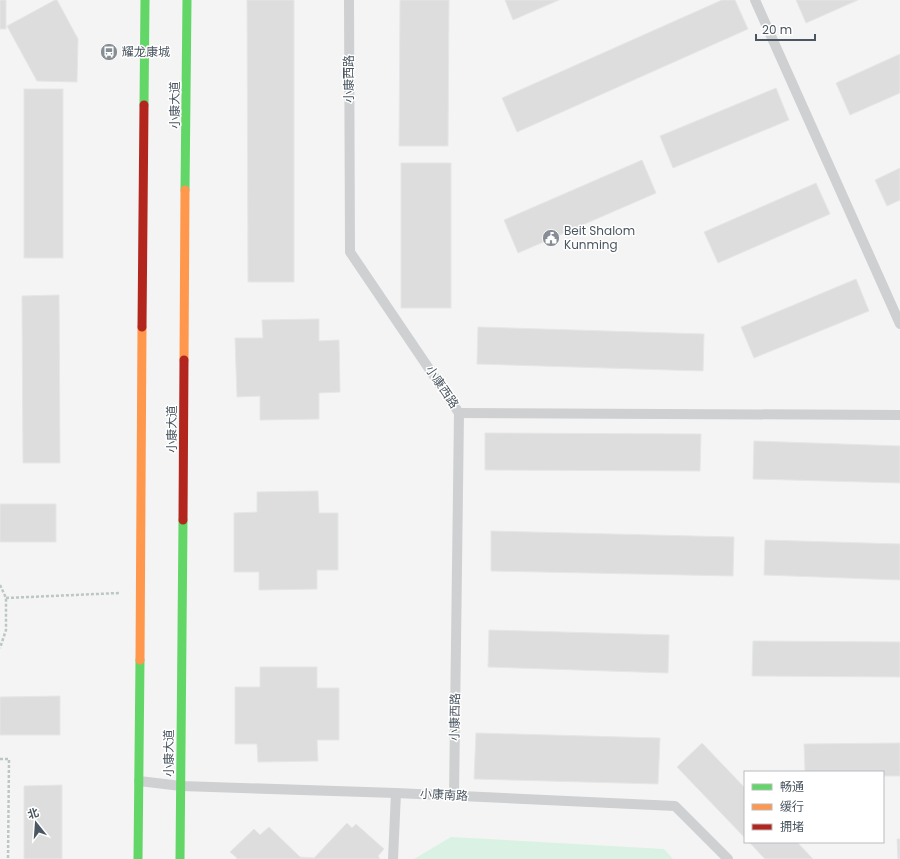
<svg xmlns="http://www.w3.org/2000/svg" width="900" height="859" viewBox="0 0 900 859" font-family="Poppins,'Noto Sans SC',sans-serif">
  <rect width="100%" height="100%" fill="#f4f4f4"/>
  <polygon fill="#d9f2e3" points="451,837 664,849 673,859 414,859"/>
  <g fill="#ddddde" stroke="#e5e6e7">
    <rect x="0" y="0" width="6" height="29"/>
    <polygon points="55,0 57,0 78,39 77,82 37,81 7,26"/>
    <polygon points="247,0 294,0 294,282 248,282"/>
    <polygon points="400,0 449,0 448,146 399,146"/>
    <polygon points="505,0 559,0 513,20"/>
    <polygon points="722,0 735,0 748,29 517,132 502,98"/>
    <polygon points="796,0 858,0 806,23"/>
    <polygon points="900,54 900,93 850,115 836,83"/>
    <polygon points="776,88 789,120 673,168 660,136"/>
    <rect x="24" y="89" width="39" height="169"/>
    <polygon points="642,160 656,193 518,253 504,220"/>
    <rect x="401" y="163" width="50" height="145"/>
    <polygon points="900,168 900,200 887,206 875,180"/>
    <polygon points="816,183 830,214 718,263 704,232"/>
    <polygon points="856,279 869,311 754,358 741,327"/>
    <polygon points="59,295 60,463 23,463 22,296"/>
    <polygon points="319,319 319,341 339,340 340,392 319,393 319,419 260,420 260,396 237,397 235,338 263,338 262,320"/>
    <polygon points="478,327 704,334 703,371 477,364"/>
    <polygon points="485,433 701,434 700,471 485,470"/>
    <polygon points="754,441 900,446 900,483 753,479"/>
    <polygon points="318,491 319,513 338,513 338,570 317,570 317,589 259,590 259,572 234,572 234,513 257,512 257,492"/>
    <rect x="0" y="504" width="56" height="38"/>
    <polygon points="491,531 734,537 733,576 491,571"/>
    <polygon points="765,540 900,544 900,580 764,575"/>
    <polygon points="489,630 669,635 668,673 488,667"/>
    <polygon points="753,641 900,642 900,677 752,676"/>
    <polygon points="260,667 317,667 317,688 339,688 339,740 317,740 318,761 258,762 257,744 235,744 235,687 260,687"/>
    <polygon points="60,696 60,735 0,735 0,697"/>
    <polygon points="476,733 660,738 658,784 474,779"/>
    <polygon points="702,743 745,788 745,838 677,767"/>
    <polygon points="900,743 900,776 883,776 883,772 805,772 804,744"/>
    <polygon points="62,785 62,859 24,859 24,786"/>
    <polygon points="347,823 352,828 356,824 384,849 378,856 380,859 236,859 237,858 230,852 254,829 260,835 269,827 300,857 314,858"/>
    <polygon points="897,839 900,839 900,859 898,859"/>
    <polygon points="749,842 797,842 813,859 765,859"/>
  </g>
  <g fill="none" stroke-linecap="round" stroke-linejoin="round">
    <g stroke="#bcc7c4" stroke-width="2.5" stroke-dasharray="3 2" stroke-linecap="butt">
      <polyline points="0,585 6,598 6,630 0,648"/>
      <polyline points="6,598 119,593"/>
      <polyline points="0,759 9,759 8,859"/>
    </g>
    <g stroke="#ced0d2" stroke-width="10">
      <polyline points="349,0 350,252 459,413 454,796"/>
      <polyline points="755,0 900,324"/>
      <polyline points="459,413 900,415"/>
      <polyline points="139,781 181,786 396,793 675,806 728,859"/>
      <polyline points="393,859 396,793"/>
    </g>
    <g stroke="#63d668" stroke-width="9">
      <polyline points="144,105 145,0"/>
      <polyline points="185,190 187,0"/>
      <polyline points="138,859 140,660"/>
      <polyline points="180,859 183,520"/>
    </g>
    <g stroke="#ff974d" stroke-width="9">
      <polyline points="184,360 185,190"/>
      <polyline points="140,660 142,327"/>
    </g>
    <g stroke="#b3261e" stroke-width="9">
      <polyline points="142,327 144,105"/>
      <polyline points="183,520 184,360"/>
    </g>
  </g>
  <defs>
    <symbol id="bus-disc" viewBox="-11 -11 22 22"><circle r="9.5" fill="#868d94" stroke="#fff"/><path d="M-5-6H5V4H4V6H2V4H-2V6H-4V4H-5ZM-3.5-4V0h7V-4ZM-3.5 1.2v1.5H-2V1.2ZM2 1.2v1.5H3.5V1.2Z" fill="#fff"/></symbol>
    <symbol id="civic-disc" viewBox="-11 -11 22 22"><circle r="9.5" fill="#868d94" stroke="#fff"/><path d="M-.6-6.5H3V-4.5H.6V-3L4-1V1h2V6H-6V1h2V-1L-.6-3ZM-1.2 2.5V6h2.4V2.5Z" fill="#fff"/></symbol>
  </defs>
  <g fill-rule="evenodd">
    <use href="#bus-disc" x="99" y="42" width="20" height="20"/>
    <use href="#civic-disc" x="541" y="228" width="20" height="20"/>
  </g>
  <g text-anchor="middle" stroke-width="3" stroke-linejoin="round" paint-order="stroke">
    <g font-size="12" fill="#4a5661" stroke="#fff" text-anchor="start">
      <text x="122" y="56">耀龙康城</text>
      <text x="564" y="235">Beit Shalom<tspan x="564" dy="14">Kunming</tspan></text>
    </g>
    <g font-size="12" fill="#4a5661" stroke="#fff">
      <text transform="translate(349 79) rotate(-90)" y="4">小康西路</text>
      <text transform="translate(175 105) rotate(-90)" y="4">小康大道</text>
      <text transform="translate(442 387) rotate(56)" y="4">小康西路</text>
      <text transform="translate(172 429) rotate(-90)" y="4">小康大道</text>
      <text transform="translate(455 717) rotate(-89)" y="4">小康西路</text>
      <text transform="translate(169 753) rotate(-90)" y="4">小康大道</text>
      <text transform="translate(444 795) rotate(3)" y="4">小康南路</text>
    </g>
  </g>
  <rect x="744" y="771" width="140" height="72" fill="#ffffff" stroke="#b7bbc0"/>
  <rect x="752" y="784" width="20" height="6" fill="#63d668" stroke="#b7bbc0"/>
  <text x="780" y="791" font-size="12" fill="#4a5661">畅通</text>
  <rect x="752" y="804" width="20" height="6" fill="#ff974d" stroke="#b7bbc0"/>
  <text x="780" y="811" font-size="12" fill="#4a5661">缓行</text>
  <rect x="752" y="824" width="20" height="6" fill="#b3261e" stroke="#b7bbc0"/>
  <text x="780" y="831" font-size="12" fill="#4a5661">拥堵</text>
  <g transform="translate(36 823) rotate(343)" stroke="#ffffff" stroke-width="3" paint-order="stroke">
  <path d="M0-3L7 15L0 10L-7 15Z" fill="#4a5661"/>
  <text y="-6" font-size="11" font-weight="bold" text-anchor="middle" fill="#4a5661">北</text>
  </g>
  <path d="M756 34v6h59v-6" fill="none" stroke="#4a5661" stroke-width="2"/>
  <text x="762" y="34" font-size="12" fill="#4a5661" stroke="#ffffff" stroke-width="3" paint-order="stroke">20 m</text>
</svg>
